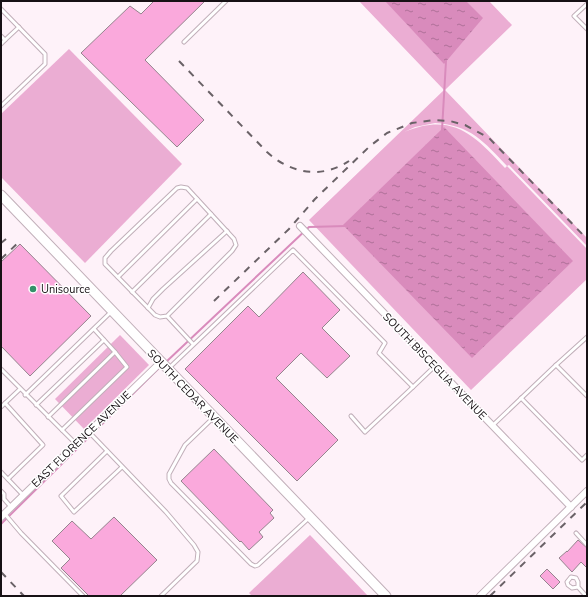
<svg xmlns="http://www.w3.org/2000/svg" width="588" height="597" viewBox="0 0 588 597" font-family="'Nunito Sans',sans-serif">
  <defs>
    <pattern id="water-ripples" width="26" height="14" patternUnits="userSpaceOnUse"><rect width="26" height="14" fill="#d98bbc"/><path d="M2 4q2-2 4 0t4 0M15 11q2-2 4 0t4 0" fill="none" stroke="#af7098"/></pattern>
  </defs>
  <rect width="100%" height="100%" fill="#fef2f9"/>
  <g fill="#ebadd3" fill-rule="evenodd">
    <path d="M359 1H489L512 25 445 90 587 238V246L509 165 507 166 587 249V279L471 390 309 220 444 90ZM435 123C471 125 484 142 507 166L505 168C474 134 452 112 404 132L415 127Z"/>
    <polygon points="69,49 182,164 85,263 1,177 1,114"/>
    <polygon points="120,335 149,365 84,429 55,399"/>
    <polygon points="310,535 368,596 252,596 249,593"/>
  </g>
  <g fill="url(#water-ripples)">
    <polygon points="385,1 466,1 483,18 444,64"/>
    <polygon points="444,127 573,261 472,358 343,225"/>
  </g>
  <g fill="none" stroke-linecap="round" stroke-linejoin="round">
    <g stroke="#d98bbc" stroke-width="2">
      <polyline points="442,130 446,61"/>
      <polyline points="166,362 309,227 346,226"/>
      <polyline points="1,524 161,366"/>
    </g>
  </g>
  <g fill="#faa9dc" stroke="#95848e">
    <polygon points="154,1 205,1 145,60 204,120 177,147 81,53 130,6 141,14"/>
    <polygon points="20,244 91,316 30,376 1,346 1,262"/>
    <polygon points="303,272 340,310 322,328 350,356 327,378 301,353 276,378 338,440 297,481 185,369 248,306 259,317"/>
    <polygon points="214,449 273,510 270,513 274,518 259,532 263,537 249,550 241,541 240,542 181,481"/>
    <polygon points="114,517 157,560 120,596 89,596 61,568 70,559 52,541 72,521 91,539"/>
    <polygon points="578,540 587,548 587,568 581,562 572,572 559,558 567,551 567,552"/>
    <polygon points="547,569 560,582 553,589 540,576"/>
  </g>
  <g fill="none" stroke-linecap="round" stroke-linejoin="round">
    <defs>
      <g id="service">
        <polyline points="587,4 574,16 587,29"/>
        <polyline points="1,9 45,54 45,64 1,106"/>
        <polyline points="1,36 5,40 1,44"/>
        <polyline points="5,40 19,27"/>
        <polyline points="184,42 226,1"/>
        <polyline points="118,277 197,199"/>
        <polyline points="132,292 211,214"/>
        <polyline points="148,308 153,299 163,289 227,231"/>
        <polyline points="167,316 232,251 236,245 234,239 187,188 181,187 177,188 111,251 105,258 105,264 155,315 160,317 167,316 193,344"/>
        <polyline points="94,329 115,352"/>
        <polyline points="556,365 587,396"/>
        <polyline points="169,368 293,250 385,343 379,353 413,387 435,366"/>
        <polyline points="1,369 76,444"/>
        <polyline points="25,395 112,311"/>
        <polyline points="521,398 582,460 587,455"/>
        <polyline points="5,403 43,445 8,479"/>
        <polyline points="36,405 104,340"/>
        <polyline points="1,407 20,389"/>
        <polyline points="351,416 365,432 413,387"/>
        <polyline points="48,417 115,352 127,367 62,430"/>
        <polyline points="213,418 185,445 169,474 169,479 171,483 251,564 255,566 258,565 309,518"/>
        <polyline points="492,426 556,365 587,337"/>
        <polyline points="89,432 166,512 194,545 198,552 197,561 161,596"/>
        <polyline points="107,451 61,496 74,512 122,467"/>
        <polyline points="1,472 23,495"/>
        <polyline points="1,491 4,494 4,499 11,507"/>
        <polyline points="4,513 21,533 83,596"/>
        <polyline points="576,533 587,545"/>
        <polyline points="578,587 578,582 576,578 571,577 567,582 568,585 572,588 578,587 586,596"/>
      </g>
      <g id="minor">
        <polyline points="300,226 571,507"/>
        <polyline points="1,517 161,362"/>
        <polyline points="480,596 587,491"/>
      </g>
      <polyline id="secondary" points="1,195 386,596"/>
    </defs>
    <use href="#service" stroke="#c1afb9" stroke-width="5"/>
    <use href="#minor" stroke="#c1afb9" stroke-width="8"/>
    <use href="#secondary" stroke="#c1afb9" stroke-width="11"/>
    <use href="#service" stroke="#fff" stroke-width="3"/>
    <use href="#minor" stroke="#fff" stroke-width="6"/>
    <use href="#secondary" stroke="#fff" stroke-width="9"/>
    <g stroke="#6a6267" stroke-width="2" stroke-dasharray="7 7" stroke-linecap="butt">
      <path d="M179 61 267 152C291 174 322 179 349 161"/>
      <polyline points="1,243 6,239"/>
      <polyline points="1,259 21,240"/>
      <polyline points="214,301 289,229 315,199 370,146 387,133 412,123 434,120 450,121 465,125 489,138 587,239"/>
      <polyline points="1,572 24,596"/>
      <polyline points="490,596 587,502"/>
    </g>
  </g>
  <circle fill="#33916a" stroke="#fff" stroke-width="1.5" cx="33" cy="289" r="4"/>
  <g text-anchor="middle" stroke-width="3" stroke-linejoin="round" paint-order="stroke">
    <g font-size="11" fill="#171115" stroke="#fff" text-anchor="start">
      <text x="41" y="293">Unisource</text>
    </g>
    <g font-size="11" fill="#171115" stroke="#fff">
      <text transform="translate(435 366) rotate(46)" y="4">SOUTH BISCEGLIA AVENUE</text>
      <text transform="translate(193 396) rotate(46)" y="4">SOUTH CEDAR AVENUE</text>
      <text transform="translate(81 439) rotate(-44)" y="4">EAST FLORENCE AVENUE</text>
    </g>
  </g>
  <rect width="588" height="597" fill="none" stroke="#171115" stroke-width="4"/>
</svg>
